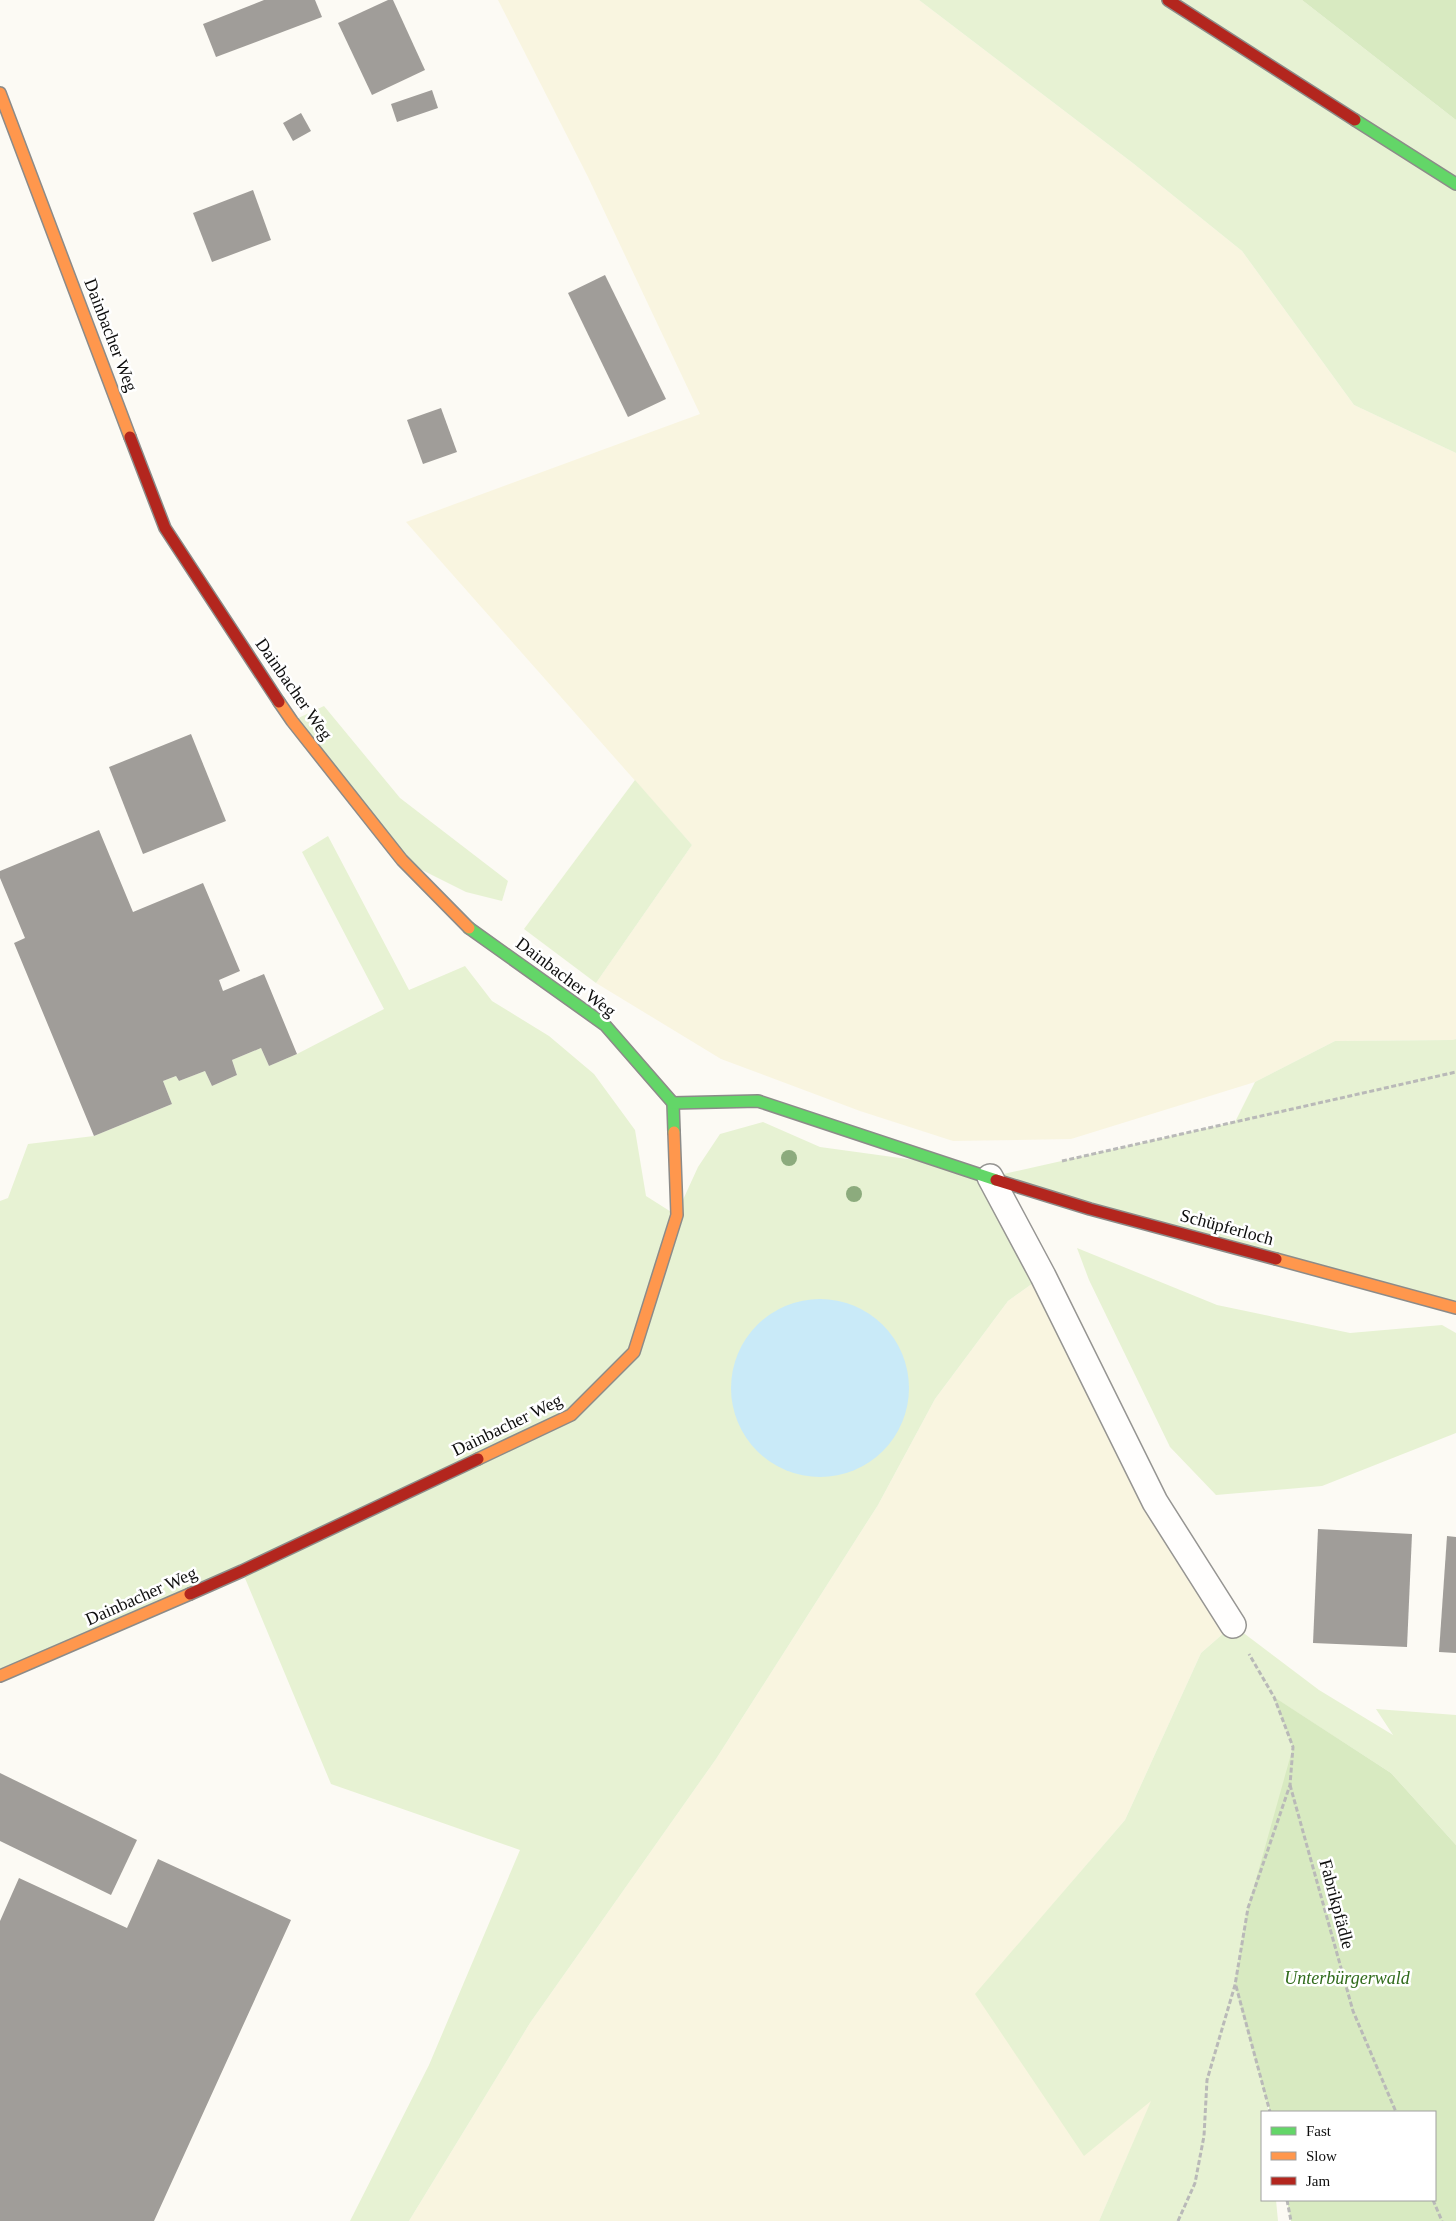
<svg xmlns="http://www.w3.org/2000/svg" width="1456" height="2221" viewBox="0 0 1456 2221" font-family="Georgia,serif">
  <rect width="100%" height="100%" fill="#fcfaf4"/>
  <g fill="#f9f5e0">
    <polygon points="498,0 919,0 1134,164 1242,251 1354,405 1456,453 1456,1039 1452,1040 1335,1041 1255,1082 1071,1139 953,1141 860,1111 721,1059 596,983 692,845 406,522 700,414 588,177"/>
    <polygon points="1043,1276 1233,1625 1201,1653 1125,1820 976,1994 1023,2063 1152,2100 1099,2221 409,2221 530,2023 716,1759 878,1505 935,1399 1008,1301"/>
  </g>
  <g fill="#e7f2d3">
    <polygon points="919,0 1302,0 1456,120 1456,453 1354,405 1242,251 1134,164"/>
    <polygon points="324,706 400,798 508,881 502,901 466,892 402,860 292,721"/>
    <polygon points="635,780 692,845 596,983 524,929"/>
    <polygon points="328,836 409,990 465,966 492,1001 549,1036 594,1074 635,1130 646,1196 676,1215 698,1167 720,1134 763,1122 820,1147 944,1164 990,1177 1235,1122 1255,1082 1335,1041 1452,1040 1456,1039 1456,1308 991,1178 1043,1276 1008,1301 935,1399 878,1505 716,1759 530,2023 409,2221 350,2221 429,2065 520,1850 331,1784 242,1571 0,1676 0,1201 8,1198 28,1144 94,1136 172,1104 163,1081 176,1076 179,1081 205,1071 212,1086 237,1075 232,1060 261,1048 269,1066 297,1054 384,1009 302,852"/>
    <polygon points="1077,1248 1217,1305 1350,1333 1442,1325 1456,1333 1456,1433 1322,1486 1216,1495 1170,1447 1089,1280"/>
    <polygon points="1233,1625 1319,1690 1393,1735 1376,1709 1456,1715 1456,1845 1391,1773 1275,1698 1293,1747 1235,1985 1267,2094 1268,2112 1262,2112 1262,2200 1276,2200 1278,2221 1099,2221 1151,2101 1084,2156 975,1994 1125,1820 1201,1653"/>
  </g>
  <g fill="#d8eac1">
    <polygon points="1302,0 1456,0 1456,120"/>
    <polygon points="1274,1697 1391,1773 1456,1845 1456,2221 1291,2221 1287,2200 1435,2200 1435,2112 1270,2112 1235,1985 1248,1908 1293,1747"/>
  </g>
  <circle fill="#c9eaf8" cx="820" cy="1388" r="89"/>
  <g fill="#a09d99">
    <polygon points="264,0 315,0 322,17 216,57 203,24"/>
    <polygon points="388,0 393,0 425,70 372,95 338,23"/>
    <polygon points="432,90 438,108 397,122 391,104"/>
    <polygon points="301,113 311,131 293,141 283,123"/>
    <polygon points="253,190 271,240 212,262 193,213"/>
    <polygon points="605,275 666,399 628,417 568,293"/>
    <polygon points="441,408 457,452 423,464 407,420"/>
    <polygon points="191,734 226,821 143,854 109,767"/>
    <polygon points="99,830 133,912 203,883 240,971 219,980 223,991 264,974 297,1054 269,1066 261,1048 232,1060 237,1075 212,1086 205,1071 179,1081 176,1076 163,1081 172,1104 94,1136 14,943 25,938 0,878 0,871"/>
    <polygon points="1318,1529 1412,1534 1407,1647 1313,1643"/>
    <polygon points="1447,1536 1456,1537 1456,1653 1439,1652"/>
    <polygon points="0,1773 137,1840 111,1895 0,1841"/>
    <polygon points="158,1859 291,1920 154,2221 0,2221 0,1921 19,1878 127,1928"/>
  </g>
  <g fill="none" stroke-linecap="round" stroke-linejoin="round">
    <defs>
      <polyline id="lane" points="990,1177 1043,1276 1155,1502 1233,1625"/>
      <g id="fast">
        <polyline points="1355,120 1456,184"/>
        <polyline points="469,928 605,1025 673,1103 674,1132"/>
        <polyline points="673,1103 758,1101 996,1180"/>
      </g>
      <g id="slow">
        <polyline points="0,93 130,437"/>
        <polyline points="279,702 292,721 402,860 469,928"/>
        <polyline points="1276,1259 1456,1308"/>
        <polyline points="478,1459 571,1415 634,1352 677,1215 674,1132"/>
        <polyline points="0,1676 190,1594"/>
      </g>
      <g id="jam">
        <polyline points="1168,0 1355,120"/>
        <polyline points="130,437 165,528 279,702"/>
        <polyline points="996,1180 1090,1209 1276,1259"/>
        <polyline points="190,1594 242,1571 478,1459"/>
      </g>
    </defs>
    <use href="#lane" stroke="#969592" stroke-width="28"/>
    <use href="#fast" stroke="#8c8b89" stroke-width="14"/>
    <use href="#slow" stroke="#8c8b89" stroke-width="14"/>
    <use href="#jam" stroke="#8c8b89" stroke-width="14"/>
    <g stroke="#b9b9b8" stroke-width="3" stroke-dasharray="5 2.5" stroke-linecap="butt">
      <polyline points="1062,1161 1456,1072"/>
      <polyline points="1290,1785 1353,2011 1396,2112"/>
      <polyline points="1236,1986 1270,2112"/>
      <polyline points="1287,2200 1291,2221"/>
      <polyline points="1433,2200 1442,2221"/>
      <polyline points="1178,2221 1195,2183 1204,2136 1207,2080 1235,1985 1248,1908 1290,1785 1293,1747 1274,1697 1249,1654"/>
    </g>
    <use href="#lane" stroke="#fffefd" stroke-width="25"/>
    <use href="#fast" stroke="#63d668" stroke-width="11"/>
    <use href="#slow" stroke="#ff974d" stroke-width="11"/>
    <use href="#jam" stroke="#b3261e" stroke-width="11"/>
  </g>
  <g fill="#8cab7d">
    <circle cx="789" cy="1158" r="8"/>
    <circle cx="854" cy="1194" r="8"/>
  </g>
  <g text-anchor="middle" stroke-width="5" stroke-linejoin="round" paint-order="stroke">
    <g font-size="18" fill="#0f0f0f" stroke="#fff">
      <text transform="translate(111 335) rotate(69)" y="6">Dainbacher Weg</text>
      <text transform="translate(294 689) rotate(55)" y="6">Dainbacher Weg</text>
      <text transform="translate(566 977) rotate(37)" y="6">Dainbacher Weg</text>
      <text transform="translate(1227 1227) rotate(15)" y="6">Schüpferloch</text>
      <text transform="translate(507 1425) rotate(-26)" y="6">Dainbacher Weg</text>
      <text transform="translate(141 1596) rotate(-24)" y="6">Dainbacher Weg</text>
      <text transform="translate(1337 1904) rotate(75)" y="6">Fabrikpfädle</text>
    </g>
    <g font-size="18" font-style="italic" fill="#306b1b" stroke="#fff">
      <text x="1347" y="1984">Unterbürgerwald</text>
    </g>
  </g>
  <rect x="1261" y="2111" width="175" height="90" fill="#ffffff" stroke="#9f9f9f"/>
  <rect x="1271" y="2127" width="25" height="8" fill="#63d668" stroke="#9f9f9f"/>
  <text x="1306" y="2136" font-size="15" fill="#0f0f0f">Fast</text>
  <rect x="1271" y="2152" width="25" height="8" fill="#ff974d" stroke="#9f9f9f"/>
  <text x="1306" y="2161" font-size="15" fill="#0f0f0f">Slow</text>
  <rect x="1271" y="2177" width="25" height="8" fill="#b3261e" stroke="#9f9f9f"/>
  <text x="1306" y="2186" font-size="15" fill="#0f0f0f">Jam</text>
</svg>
